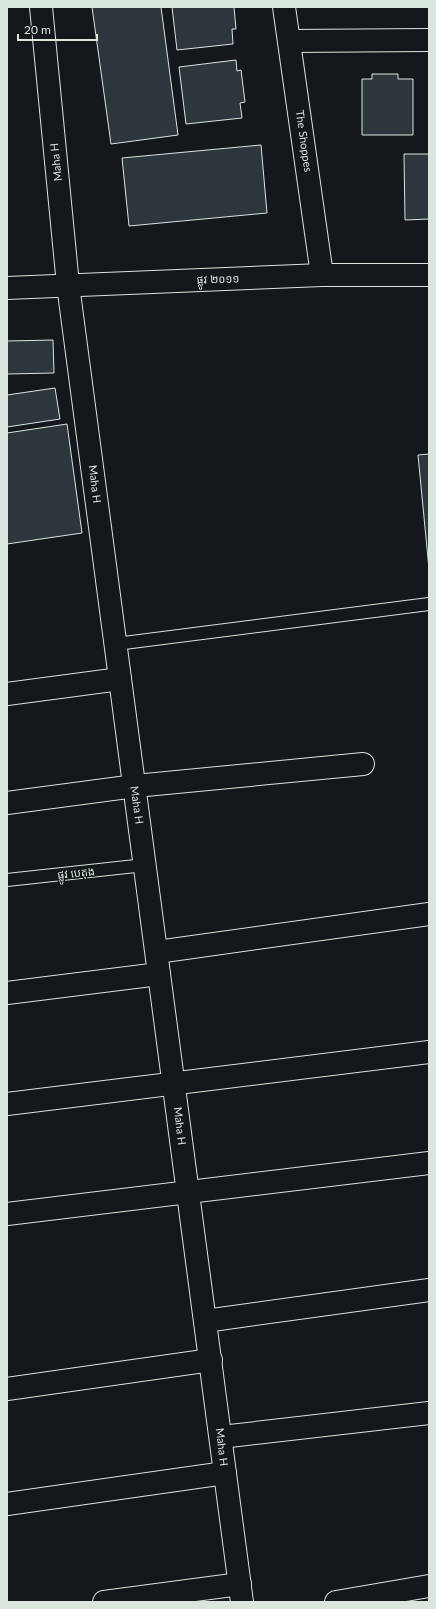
<svg xmlns="http://www.w3.org/2000/svg" width="436" height="1609" viewBox="0 0 436 1609" font-family="Lato,'Noto Sans Khmer',sans-serif">
  <rect width="100%" height="100%" fill="#14181c"/>
  <g fill="#2c363c" stroke="#d8e6dc">
    <polygon points="92,7 161,7 178,135 111,144"/>
    <polygon points="172,7 234,7 236,29 232,29 233,44 177,50"/>
    <polygon points="236,60 237,71 241,70 245,102 240,103 242,118 186,124 179,67"/>
    <polygon points="372,74 398,74 398,79 413,79 413,135 362,135 362,79 372,79"/>
    <polygon points="261,145 267,213 129,226 122,158"/>
    <polygon points="404,154 429,154 429,219 405,220"/>
    <polygon points="53,340 54,373 7,374 7,341"/>
    <polygon points="55,388 60,419 7,427 7,395"/>
    <polygon points="67,424 82,533 7,544 7,433"/>
    <polygon points="429,454 429,569 418,455"/>
  </g>
  <g fill="none" stroke-linecap="round" stroke-linejoin="round">
    <defs>
      <g id="service">
        <polyline points="116,644 429,604"/>
        <polyline points="7,880 145,865"/>
      </g>
      <g id="minor">
        <polyline points="284,7 322,275"/>
        <polyline points="289,41 429,40"/>
        <polyline points="7,694 120,679"/>
        <polyline points="7,803 135,786 363,764"/>
        <polyline points="157,952 429,914"/>
        <polyline points="7,993 159,974"/>
        <polyline points="7,1104 429,1052"/>
        <polyline points="7,1214 429,1163"/>
        <polyline points="205,1321 429,1290"/>
        <polyline points="7,1389 211,1360"/>
        <polyline points="221,1437 429,1413"/>
        <polyline points="7,1504 225,1473"/>
        <polyline points="104,1602 240,1584"/>
        <polyline points="336,1602 429,1586"/>
      </g>
      <polyline id="tertiary" points="41,7 68,285 242,1602"/>
      <polyline id="secondary" points="7,288 322,275 429,275"/>
    </defs>
    <use href="#service" stroke="#d8e6dc" stroke-width="14"/>
    <use href="#minor" stroke="#d8e6dc" stroke-width="24"/>
    <use href="#tertiary" stroke="#d8e6dc" stroke-width="24"/>
    <use href="#secondary" stroke="#d8e6dc" stroke-width="24"/>
    <use href="#service" stroke="#14181c" stroke-width="12"/>
    <use href="#minor" stroke="#14181c" stroke-width="22"/>
    <use href="#tertiary" stroke="#14181c" stroke-width="22"/>
    <use href="#secondary" stroke="#14181c" stroke-width="22"/>
  </g>
  <g text-anchor="middle" stroke-width="3" stroke-linejoin="round" paint-order="stroke">
    <g font-size="11" fill="#d8e6dc" stroke="#14181c">
      <text transform="translate(304 141) rotate(82)" y="4">The Shoppes</text>
      <text transform="translate(56 162) rotate(-96)" y="4">Maha H</text>
      <text transform="translate(218 279) rotate(-2)" y="4">ផ្លូវ ២០១១</text>
      <text transform="translate(95 484) rotate(83)" y="4">Maha H</text>
      <text transform="translate(137 805) rotate(82)" y="4">Maha H</text>
      <text transform="translate(76 873) rotate(-6)" y="4">ផ្លូវ បេតុង</text>
      <text transform="translate(180 1126) rotate(83)" y="4">Maha H</text>
      <text transform="translate(222 1447) rotate(83)" y="4">Maha H</text>
    </g>
  </g>
  <rect width="436" height="1609" fill="none" stroke="#d8e6dc" stroke-width="16"/>
  <path d="M18 34v6h79v-6" fill="none" stroke="#d8e6dc" stroke-width="2"/>
  <text x="24" y="34" font-size="12" fill="#d8e6dc" stroke="#14181c" stroke-width="3" paint-order="stroke">20 m</text>
</svg>
